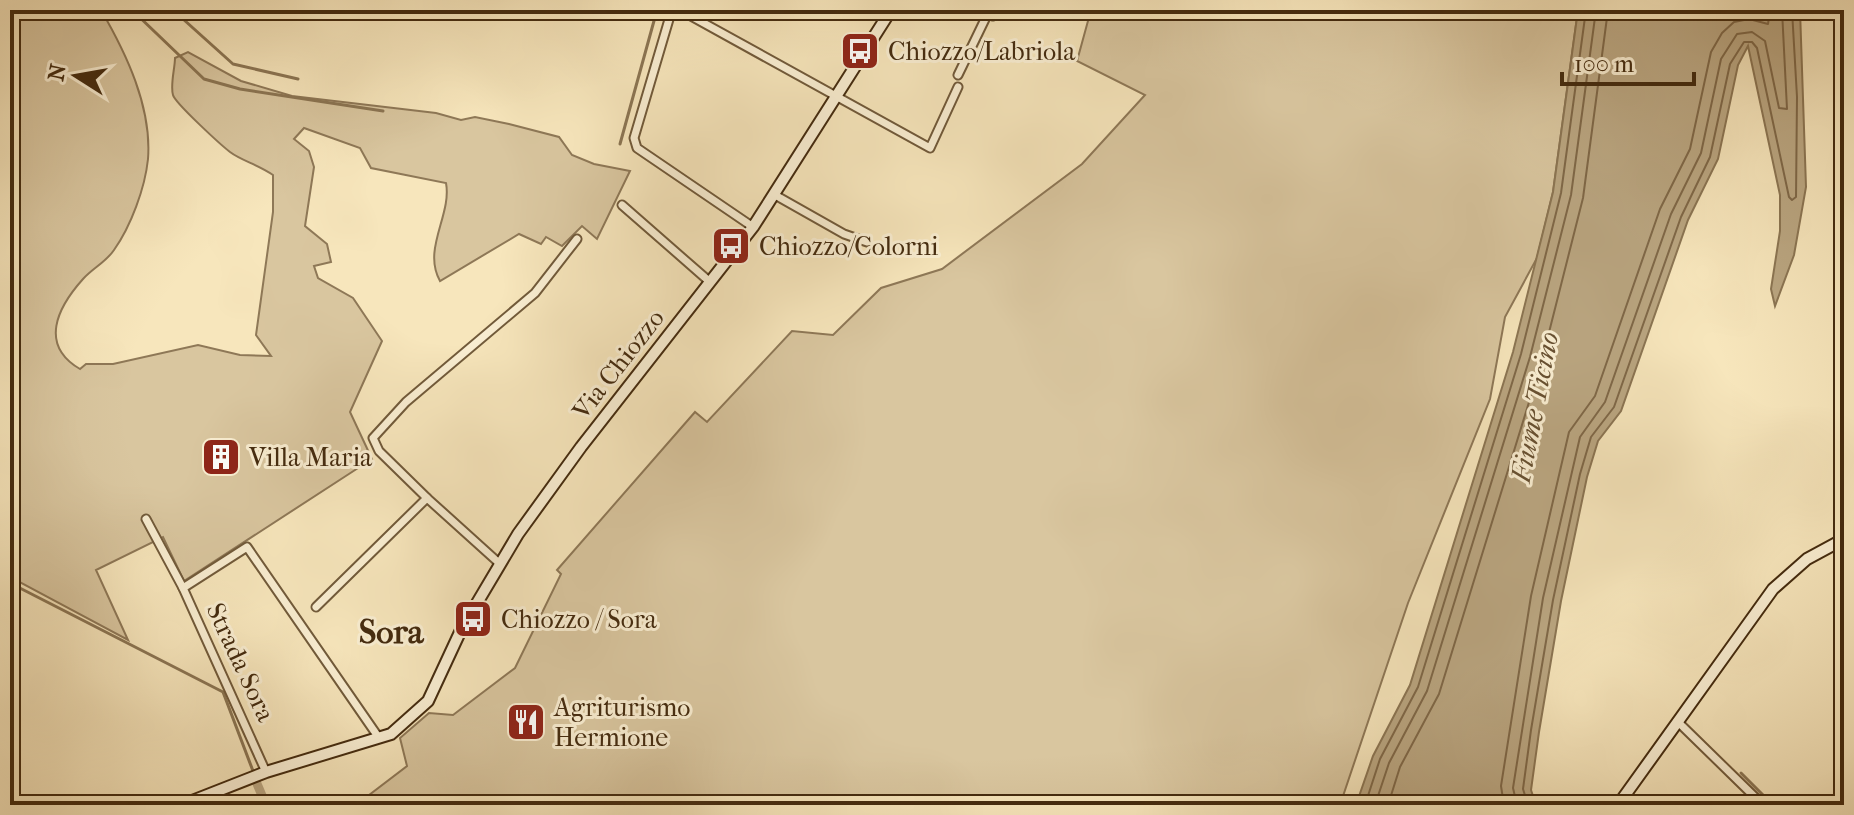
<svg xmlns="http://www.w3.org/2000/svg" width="1854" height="815" viewBox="0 0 1854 815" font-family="'IM FELL French Canon',serif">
  <rect width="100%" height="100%" fill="#f7e6bc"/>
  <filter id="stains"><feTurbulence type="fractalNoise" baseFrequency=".0025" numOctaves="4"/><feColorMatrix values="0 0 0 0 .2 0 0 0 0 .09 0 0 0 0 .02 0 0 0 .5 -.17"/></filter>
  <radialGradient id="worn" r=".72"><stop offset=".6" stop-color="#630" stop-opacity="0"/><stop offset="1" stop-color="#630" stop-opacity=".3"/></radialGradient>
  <g fill="#d9c69f" stroke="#8e7857" stroke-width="2">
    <path d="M31 10H101C126 53 152 107 148 159 145 188 131 226 114 250 106 262 93 268 83 279 57 308 39 345 80 369L86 364H113L198 345 240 355 271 356 256 335 273 212V175C257 164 242 161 230 152 221 145 175 103 173 95 170 85 175 68 175 58L188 52 241 81 292 96 436 113 461 120 475 117 509 124 559 137 572 155 594 164 630 171 597 239 582 226 562 246 546 237 541 244 519 234 440 281C422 249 452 215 446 183L371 168 360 148 304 128 294 139 309 151 314 167 305 226 327 244 331 262 314 266 318 278 353 298 382 341 350 412 372 459 184 581 163 537 96 570 128 640 10 577V41L22 16Z"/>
    <polygon points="1091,10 1578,10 1553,192 1537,258 1505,317 1490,399 1408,603 1340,805 356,805 407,766 400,738 429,713 453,715 515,668 561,574 557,570 695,412 707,422 792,331 833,335 881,288 942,269 1082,164 1145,95 1077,61"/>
  </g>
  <polygon fill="#baa681" stroke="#8b7553" stroke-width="2" points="1578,10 1800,10 1806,187 1794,255 1775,306 1771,289 1780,231 1780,195 1748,46 1738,65 1718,159 1688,220 1621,411 1598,441 1587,477 1561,601 1539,732 1531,790 1536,805 1356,805 1373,756 1410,685 1513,352 1553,192"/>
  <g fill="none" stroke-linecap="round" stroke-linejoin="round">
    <g stroke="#7f6848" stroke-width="2">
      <polyline points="1365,805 1380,759 1418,687 1521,354 1561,193 1586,10"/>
      <polyline points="1375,805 1389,763 1427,691 1530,357 1571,195 1596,10"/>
      <polyline points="1388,805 1400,767 1439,694 1542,360 1583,198 1608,10"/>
      <polyline points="1504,805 1501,786 1531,596 1569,432 1595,396 1660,209 1690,149 1711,52 1722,33 1734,22 1749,19 1768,24 1770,10"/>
      <polyline points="1517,805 1513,788 1543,598 1580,437 1605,402 1671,214 1701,153 1721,59 1737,34 1752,32 1765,41 1779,108 1787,109 1782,10"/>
      <polyline points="1528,805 1523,789 1531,730 1553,600 1580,474 1591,437 1614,407 1681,217 1710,157 1730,64 1744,42 1752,42 1757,48 1789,197 1792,200 1796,197 1797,97 1792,10"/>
    </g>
    <g stroke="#8b7553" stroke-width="3">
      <polyline points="132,10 204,79 240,89 383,111"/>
      <polyline points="173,10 233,64 298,79"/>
      <polyline points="10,28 21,10"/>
      <polyline points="620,144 657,10"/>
      <polyline points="10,583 223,692 253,771"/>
      <polyline points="1741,773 1773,805"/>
    </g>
    <polyline stroke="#baa681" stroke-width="9" points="255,779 266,805"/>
    <defs>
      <g id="street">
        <polyline points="677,10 670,16 634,138 637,148 753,227"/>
        <polyline points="680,10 930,148 958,87"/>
        <polyline points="981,10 993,16 995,10"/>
        <polyline points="958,75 988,13"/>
        <polyline points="775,195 844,234 867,242"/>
        <polyline points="622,205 710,282"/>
        <polyline points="427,498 379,451 373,438 406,402 535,293 577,239"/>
        <polyline points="146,519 183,588"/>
        <polyline points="316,607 427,498 499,563"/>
        <polyline points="1677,721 1763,805"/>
        <polyline points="266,772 183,588 247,547 379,738"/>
      </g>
      <g id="secondary">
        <polyline points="182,805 266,772 391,734 428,701 461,630 518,534 581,447 753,227 891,10"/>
        <polyline points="1618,805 1773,589 1807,559 1844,539"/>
      </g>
    </defs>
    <use href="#street" stroke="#715a3a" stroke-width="11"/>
    <use href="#secondary" stroke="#442b0f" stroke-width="14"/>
    <use href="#street" stroke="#faefd3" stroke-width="7"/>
    <use href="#secondary" stroke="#faefd3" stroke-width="10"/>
  </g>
  <defs>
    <symbol id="bus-square" viewBox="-11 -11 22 22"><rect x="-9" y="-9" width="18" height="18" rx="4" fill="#8f2418" stroke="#faefd3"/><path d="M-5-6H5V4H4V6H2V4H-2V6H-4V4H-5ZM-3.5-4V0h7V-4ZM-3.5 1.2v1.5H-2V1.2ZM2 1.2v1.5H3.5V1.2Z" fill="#fff"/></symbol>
    <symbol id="building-square" viewBox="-11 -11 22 22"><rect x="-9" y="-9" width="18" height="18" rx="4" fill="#8f2418" stroke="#faefd3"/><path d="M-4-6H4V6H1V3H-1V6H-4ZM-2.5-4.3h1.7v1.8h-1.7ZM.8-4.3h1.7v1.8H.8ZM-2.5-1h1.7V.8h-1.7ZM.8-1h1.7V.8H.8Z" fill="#fff"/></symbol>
    <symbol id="restaurant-square" viewBox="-11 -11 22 22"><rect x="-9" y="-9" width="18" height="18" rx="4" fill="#8f2418" stroke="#faefd3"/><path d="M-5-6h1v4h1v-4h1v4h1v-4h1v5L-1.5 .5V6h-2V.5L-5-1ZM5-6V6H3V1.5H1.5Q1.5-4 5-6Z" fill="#fff"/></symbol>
  </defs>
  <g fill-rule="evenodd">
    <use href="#bus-square" x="838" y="29" width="44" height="44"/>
    <use href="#bus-square" x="709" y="224" width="44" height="44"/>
    <use href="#building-square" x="199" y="435" width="44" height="44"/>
    <use href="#bus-square" x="451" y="597" width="44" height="44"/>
    <use href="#restaurant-square" x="504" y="700" width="44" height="44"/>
  </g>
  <g text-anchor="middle" stroke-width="6" stroke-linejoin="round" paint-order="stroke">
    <g font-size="26" fill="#442b0f" stroke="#faefd3" text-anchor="start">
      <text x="888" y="60">Chiozzo/Labriola</text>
      <text x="759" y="255">Chiozzo/Colorni</text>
      <text x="249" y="466">Villa Maria</text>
      <text x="501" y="628">Chiozzo / Sora</text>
      <text x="554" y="716">Agriturismo<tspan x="554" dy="30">Hermione</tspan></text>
    </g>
    <g font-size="26" fill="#442b0f" stroke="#faefd3">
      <text transform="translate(618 364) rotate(-52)" y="9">Via Chiozzo</text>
      <text transform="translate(241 662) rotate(65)" y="9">Strada Sora</text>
    </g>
    <g font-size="28" font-style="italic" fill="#675031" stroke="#faefd3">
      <text transform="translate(1534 407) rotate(-79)" y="10">Fiume Ticino</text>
    </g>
    <g font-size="34" font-weight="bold" fill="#442b0f" stroke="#faefd3">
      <text x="391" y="643">Sora</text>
    </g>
  </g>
  <rect width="1854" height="815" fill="none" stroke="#f7e6bc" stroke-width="40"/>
  <rect x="12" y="12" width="1830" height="791" fill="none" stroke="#442b0f" stroke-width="4"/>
  <rect x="20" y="20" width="1814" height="775" fill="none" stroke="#442b0f" stroke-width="2"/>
  <g transform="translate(76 76) rotate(281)" stroke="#faefd3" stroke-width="6" paint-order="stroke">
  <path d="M0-6L14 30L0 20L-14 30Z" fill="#442b0f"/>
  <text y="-12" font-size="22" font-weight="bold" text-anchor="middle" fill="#442b0f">N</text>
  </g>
  <path d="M1562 72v12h132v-12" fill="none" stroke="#442b0f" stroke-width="4"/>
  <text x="1574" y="72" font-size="24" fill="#442b0f" stroke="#faefd3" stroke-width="6" paint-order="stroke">100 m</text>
  <rect width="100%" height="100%" filter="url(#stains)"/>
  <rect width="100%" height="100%" fill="url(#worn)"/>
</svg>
